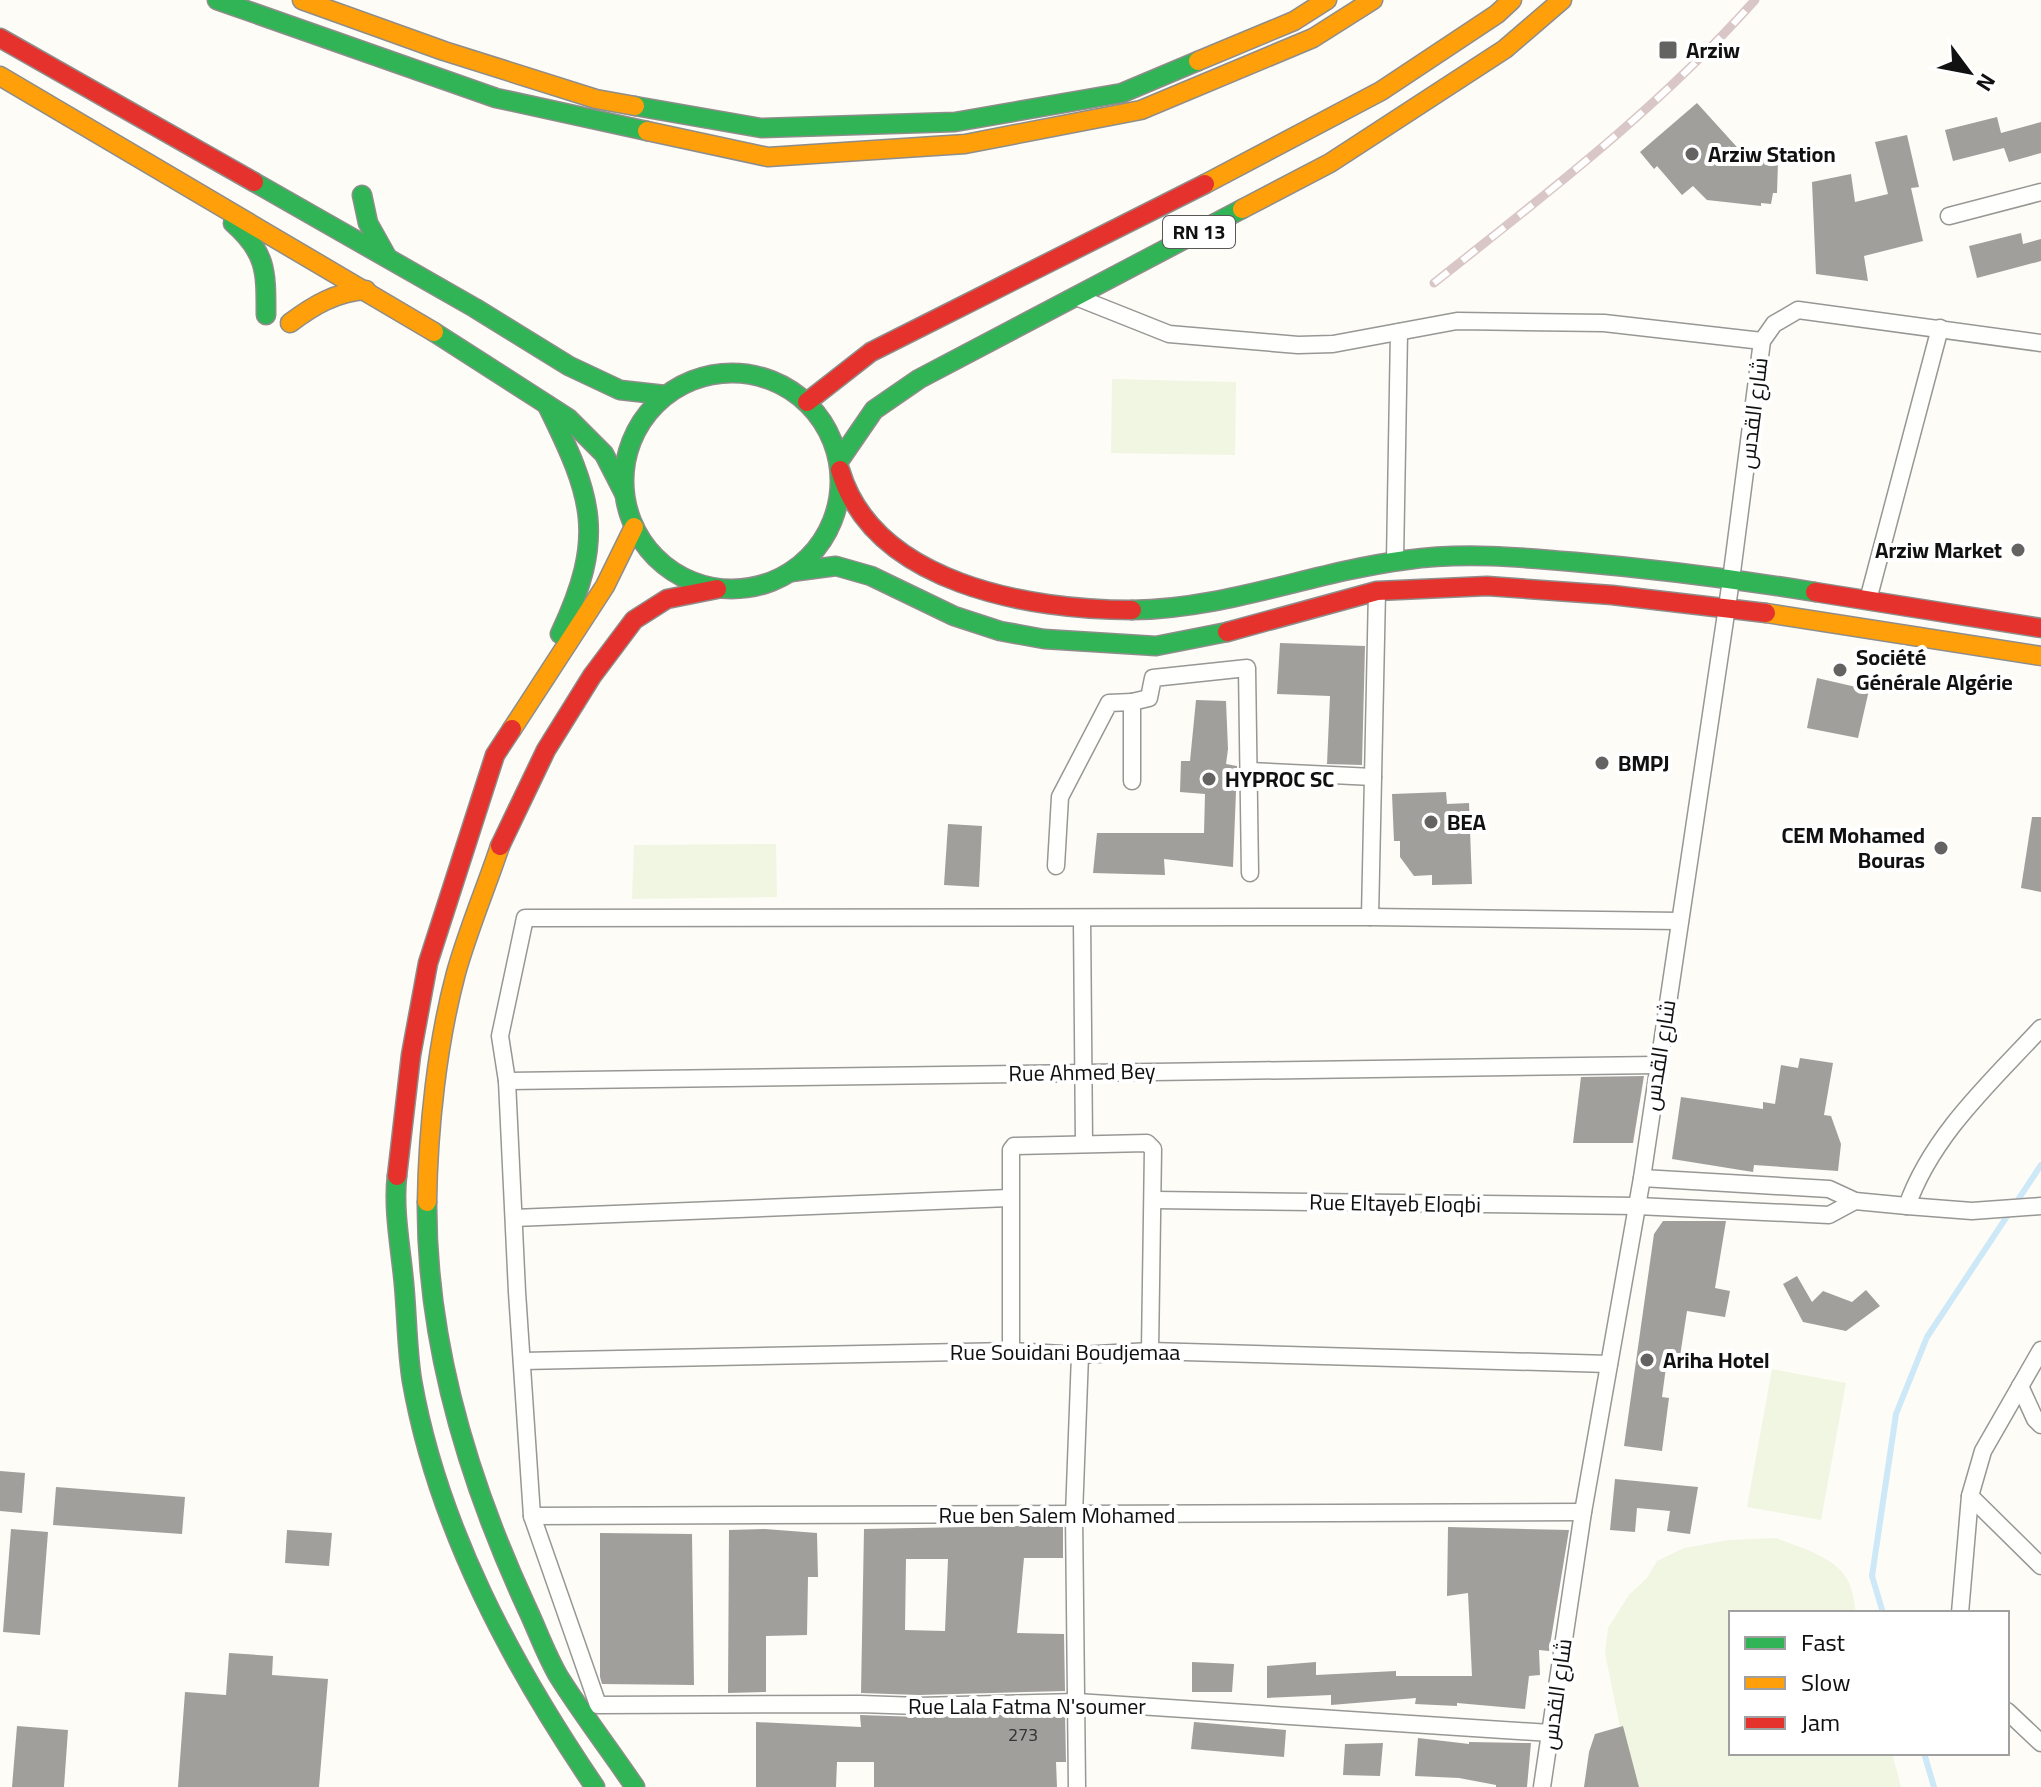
<svg xmlns="http://www.w3.org/2000/svg" width="2041" height="1787" viewBox="0 0 2041 1787" font-family="Georgia,Cairo,serif">
  <rect width="100%" height="100%" fill="#fdfcf7"/>
  <g fill="#f0f6e1">
    <polygon points="1112,379 1236,382 1235,455 1111,453"/>
    <polygon points="776,844 777,897 632,899 634,845"/>
    <polygon points="1772,1369 1846,1383 1821,1520 1747,1507"/>
    <path d="M1776 1538C1798 1547 1837 1557 1848 1581 1853 1590 1854 1603 1856 1613H1731V1753H1892L1901 1787H1613L1620 1727 1605 1653 1608 1628 1629 1595 1647 1578 1657 1561 1684 1548 1729 1540Z"/>
  </g>
  <g fill="none" stroke-linecap="round" stroke-linejoin="round">
    <g stroke="#cde8f7" stroke-width="6">
      <polyline points="1883,1613 1872,1576 1896,1414 1927,1337 2041,1165"/>
      <polyline points="1924,1753 1934,1787"/>
    </g>
  </g>
  <g fill="#a19f9c" fill-rule="evenodd">
    <polygon points="1697,103 1745,156 1778,162 1777,193 1773,193 1771,204 1761,203 1761,206 1707,200 1693,186 1682,195 1657,166 1654,169 1640,152"/>
    <polygon points="1997,117 2001,133 2041,122 2041,153 2009,162 2004,148 1953,161 1945,130"/>
    <polygon points="1907,135 1919,187 1911,188 1923,241 1864,256 1868,281 1816,274 1812,182 1851,174 1855,202 1888,194 1875,142"/>
    <polygon points="2021,233 2023,244 2041,239 2041,261 1977,278 1969,246"/>
    <polygon points="1280,643 1365,646 1362,765 1327,764 1330,696 1277,694"/>
    <polygon points="1817,678 1869,690 1858,738 1807,728"/>
    <polygon points="1196,700 1226,701 1228,749 1226,764 1237,766 1233,867 1164,859 1165,875 1093,873 1097,833 1204,833 1205,794 1180,792 1181,761 1190,761"/>
    <polygon points="1446,792 1447,804 1469,803 1472,884 1432,885 1432,875 1414,876 1400,857 1400,841 1394,841 1392,794"/>
    <polygon points="2032,817 2041,817 2041,892 2021,888"/>
    <polygon points="948,824 982,826 979,887 944,885"/>
    <polygon points="1800,1058 1833,1063 1824,1115 1831,1116 1841,1144 1838,1171 1754,1165 1753,1172 1672,1159 1681,1097 1763,1109 1763,1102 1775,1104 1781,1065 1798,1068"/>
    <polygon points="1644,1076 1633,1143 1573,1143 1581,1077"/>
    <polygon points="1663,1221 1726,1221 1715,1288 1730,1291 1725,1317 1687,1311 1678,1369 1666,1367 1662,1397 1669,1398 1662,1451 1624,1446 1654,1234"/>
    <polygon points="1797,1276 1812,1302 1823,1291 1852,1302 1866,1290 1880,1306 1846,1331 1803,1322 1783,1284"/>
    <polygon points="0,1471 25,1473 22,1513 0,1511"/>
    <polygon points="1615,1479 1698,1487 1690,1534 1667,1531 1670,1511 1637,1508 1635,1532 1610,1530"/>
    <polygon points="56,1487 185,1497 182,1534 53,1525"/>
    <path d="M1063 1525V1558H1024L1017 1633 1064 1634 1065 1691 919 1695 861 1693 864 1529ZM906 1559H948L945 1631 905 1630Z"/>
    <polygon points="1448,1527 1569,1530 1549,1651 1539,1650 1540,1675 1529,1676 1525,1709 1457,1703 1457,1706 1415,1704 1416,1698 1331,1705 1331,1695 1267,1698 1267,1666 1316,1662 1316,1675 1396,1671 1396,1676 1472,1676 1468,1593 1447,1596"/>
    <polygon points="11,1529 48,1532 40,1635 3,1632"/>
    <polygon points="765,1529 817,1533 818,1577 808,1577 807,1635 766,1636 766,1692 728,1693 729,1530"/>
    <polygon points="287,1530 332,1533 329,1566 285,1563"/>
    <polygon points="600,1533 692,1534 694,1685 602,1684 600,1677"/>
    <polygon points="229,1653 273,1656 272,1675 328,1679 319,1787 178,1787 185,1692 226,1695"/>
    <polygon points="1192,1662 1234,1664 1232,1692 1192,1692"/>
    <polygon points="1065,1713 1066,1762 1056,1762 1057,1787 874,1787 874,1762 837,1762 836,1787 756,1787 756,1722 861,1727 860,1715 919,1717"/>
    <polygon points="1194,1722 1286,1730 1284,1757 1191,1749"/>
    <polygon points="17,1726 68,1730 64,1787 12,1787"/>
    <polygon points="1623,1726 1639,1787 1584,1787 1589,1752 1595,1734"/>
    <polygon points="1418,1738 1469,1744 1469,1742 1531,1743 1527,1787 1496,1787 1496,1785 1459,1778 1415,1776"/>
    <polygon points="1383,1743 1380,1776 1343,1775 1345,1744"/>
  </g>
  <g fill="none" stroke-linecap="round" stroke-linejoin="round">
    <defs>
      <g id="street">
        <polyline points="1949,216 2041,192"/>
        <polyline points="1076,297 1169,334 1298,345 1333,344 1457,321 1604,323 1762,341"/>
        <polyline points="1395,561 1399,332"/>
        <polyline points="1868,600 1940,328"/>
        <polyline points="1249,771 1373,777"/>
        <polyline points="1132,781 1132,702 1149,698 1153,678 1247,668 1250,873"/>
        <polyline points="1056,866 1060,797 1109,703 1132,702"/>
        <polyline points="1370,917 1377,591"/>
        <polyline points="1082,918 1084,1144"/>
        <polyline points="507,1081 1657,1065"/>
        <polyline points="1642,1178 1829,1189 1855,1201 1907,1206 1972,1211 2041,1206"/>
        <polyline points="1154,1200 1637,1206 1829,1215 1855,1201"/>
        <path d="M1907 1206C1932 1135 1991 1082 2041 1028"/>
        <polyline points="514,1218 1009,1198"/>
        <polyline points="1011,1351 1011,1150 1014,1146 1147,1143 1153,1149 1150,1351"/>
        <polyline points="522,1361 1011,1351 1080,1355 1150,1351 1609,1364"/>
        <polyline points="2020,1386 2035,1419 2041,1425"/>
        <polyline points="1970,1496 2041,1566"/>
        <polyline points="532,1516 1583,1512"/>
        <polyline points="1960,1613 1970,1496 1983,1451 2041,1350"/>
        <polyline points="2007,1711 2041,1743"/>
        <polyline points="1550,1733 1077,1702 919,1706 860,1704 598,1705 532,1516 517,1292 507,1081 500,1036 525,918 1370,917 1680,921"/>
        <polyline points="1077,1787 1074,1515 1080,1355"/>
        <polyline points="1542,1787 1583,1512 1642,1178 1731,580 1762,341 1774,324 1798,310 2041,343"/>
      </g>
      <g id="fast">
        <polyline points="217,0 496,98 647,131"/>
        <polyline points="635,106 761,128 955,122 1122,93 1198,61"/>
        <polyline points="254,182 475,308 569,366 620,390 665,395"/>
        <polyline points="362,195 368,223 387,257"/>
        <path d="M233 223C267 253 266 272 266 315"/>
        <polyline points="434,332 568,418 604,454 624,493"/>
        <circle cx="732" cy="481" r="108"/>
        <path d="M547 405C593 498 606 536 560 634"/>
        <polyline points="839,461 874,410 919,379 1242,209"/>
        <polyline points="791,572 836,566 871,576 954,616 1000,631 1044,639 1156,646 1227,632"/>
        <path d="M1132 610C1226 609 1313 572 1406 560 1462 552 1519 557 1575 562 1655 569 1735 579 1815 592"/>
        <path d="M397 1176C393 1210 401 1250 404 1284 407 1316 407 1350 412 1381 438 1528 512 1665 595 1787"/>
        <path d="M427 1202C426 1342 468 1480 526 1606 537 1629 546 1655 559 1677 583 1715 610 1750 635 1787"/>
      </g>
      <g id="slow">
        <polyline points="302,0 444,51 596,99 635,106"/>
        <polyline points="1198,61 1294,21 1327,0"/>
        <polyline points="0,76 434,332"/>
        <polyline points="647,131 768,157 965,144 1141,110 1313,38 1373,0"/>
        <polyline points="1205,184 1381,91 1497,14 1512,0"/>
        <polyline points="1242,209 1330,163 1505,49 1562,0"/>
        <path d="M290 323C314 305 336 292 366 290"/>
        <polyline points="1766,613 2041,656"/>
        <polyline points="512,729 605,586 634,527"/>
        <path d="M427 1202C428 1129 437 1044 456 973 468 930 486 888 500 846"/>
      </g>
      <g id="jam">
        <polyline points="0,38 254,182"/>
        <polyline points="807,402 871,352 1205,184"/>
        <path d="M840 470C874 584 1030 610 1132 610"/>
        <polyline points="1815,592 2041,628"/>
        <polyline points="1227,632 1377,591 1487,586 1612,595 1766,613"/>
        <polyline points="500,846 546,750 592,676 634,620 667,599 717,589"/>
        <polyline points="397,1176 411,1055 428,963 495,755 512,729"/>
      </g>
    </defs>
    <use href="#street" stroke="#979795" stroke-width="19"/>
    <use href="#fast" stroke="#8e8d8b" stroke-width="21"/>
    <use href="#slow" stroke="#8e8d8b" stroke-width="21"/>
    <use href="#jam" stroke="#8e8d8b" stroke-width="21"/>
    <use href="#street" stroke="#fffffe" stroke-width="16"/>
    <use href="#fast" stroke="#30b455" stroke-width="18"/>
    <use href="#slow" stroke="#ff9f0a" stroke-width="18"/>
    <use href="#jam" stroke="#e5322d" stroke-width="18"/>
    <defs>
      <path id="rail" d="M1434 283C1546 194 1660 107 1755 0"/>
    </defs>
    <use href="#rail" stroke="#d9c6c7" stroke-width="9"/>
    <use href="#rail" stroke="#fff" stroke-width="6" stroke-dasharray="18" stroke-linecap="butt"/>
  </g>
  <g fill="#646362" stroke="#fff" stroke-width="3">
    <rect x="1658" y="40" width="20" height="20" rx="4"/>
    <circle cx="1692" cy="154" r="8"/>
    <circle cx="2018" cy="550" r="8"/>
    <circle cx="1840" cy="670" r="8"/>
    <circle cx="1602" cy="763" r="8"/>
    <circle cx="1209" cy="779" r="8"/>
    <circle cx="1431" cy="822" r="8"/>
    <circle cx="1941" cy="848" r="8"/>
    <circle cx="1647" cy="1360" r="8"/>
  </g>
  <g text-anchor="middle" stroke-width="8" stroke-linejoin="round" paint-order="stroke">
    <g font-size="18" fill="#353434">
      <text x="1023" y="1741">273</text>
    </g>
    <rect fill="#fff" stroke="#585858" stroke-width="2" x="1163" y="216" width="72" height="32" rx="6"/>
    <g font-size="20" font-weight="bold" fill="#111">
      <text x="1199" y="239">RN 13</text>
    </g>
    <g font-size="22" font-weight="bold" fill="#111" stroke="#fff" text-anchor="start">
      <text x="1686" y="58">Arziw</text>
      <text x="1708" y="162">Arziw Station</text>
      <text x="2002" y="558" text-anchor="end">Arziw Market</text>
      <text x="1856" y="665">Société<tspan x="1856" dy="25">Générale Algérie</tspan></text>
      <text x="1618" y="771">BMPJ</text>
      <text x="1225" y="787">HYPROC SC</text>
      <text x="1447" y="830">BEA</text>
      <text x="1925" y="843" text-anchor="end">CEM Mohamed<tspan x="1925" dy="25">Bouras</tspan></text>
      <text x="1663" y="1368">Ariha Hotel</text>
    </g>
    <g font-size="22" fill="#111" stroke="#fff">
      <text transform="translate(1753 413) rotate(-83)" y="8">شارع القدس</text>
      <text transform="translate(1659 1055) rotate(-81)" y="8">شارع القدس</text>
      <text transform="translate(1082 1072) rotate(-1)" y="8">Rue Ahmed Bey</text>
      <text transform="translate(1395 1203) rotate(1)" y="8">Rue Eltayeb Eloqbi</text>
      <text x="1065" y="1360">Rue Souidani Boudjemaa</text>
      <text x="1057" y="1523">Rue ben Salem Mohamed</text>
      <text transform="translate(1556 1694) rotate(-82)" y="8">شارع القدس</text>
      <text x="1027" y="1714">Rue Lala Fatma N'soumer</text>
    </g>
  </g>
  <rect x="1729" y="1611" width="280" height="144" fill="#ffffff" stroke="#a0a0a0" stroke-width="2"/>
  <rect x="1745" y="1637" width="40" height="12" fill="#30b455" stroke="#a0a0a0" stroke-width="2"/>
  <text x="1801" y="1651" font-size="24" fill="#111111">Fast</text>
  <rect x="1745" y="1677" width="40" height="12" fill="#ff9f0a" stroke="#a0a0a0" stroke-width="2"/>
  <text x="1801" y="1691" font-size="24" fill="#111111">Slow</text>
  <rect x="1745" y="1717" width="40" height="12" fill="#e5322d" stroke="#a0a0a0" stroke-width="2"/>
  <text x="1801" y="1731" font-size="24" fill="#111111">Jam</text>
  <g transform="translate(1969 72) rotate(122)" stroke="#ffffff" stroke-width="6" paint-order="stroke">
  <path d="M0-6L14 30L0 20L-14 30Z" fill="#111111"/>
  <text y="-12" font-size="22" font-weight="bold" text-anchor="middle" fill="#111111">N</text>
  </g>
</svg>
